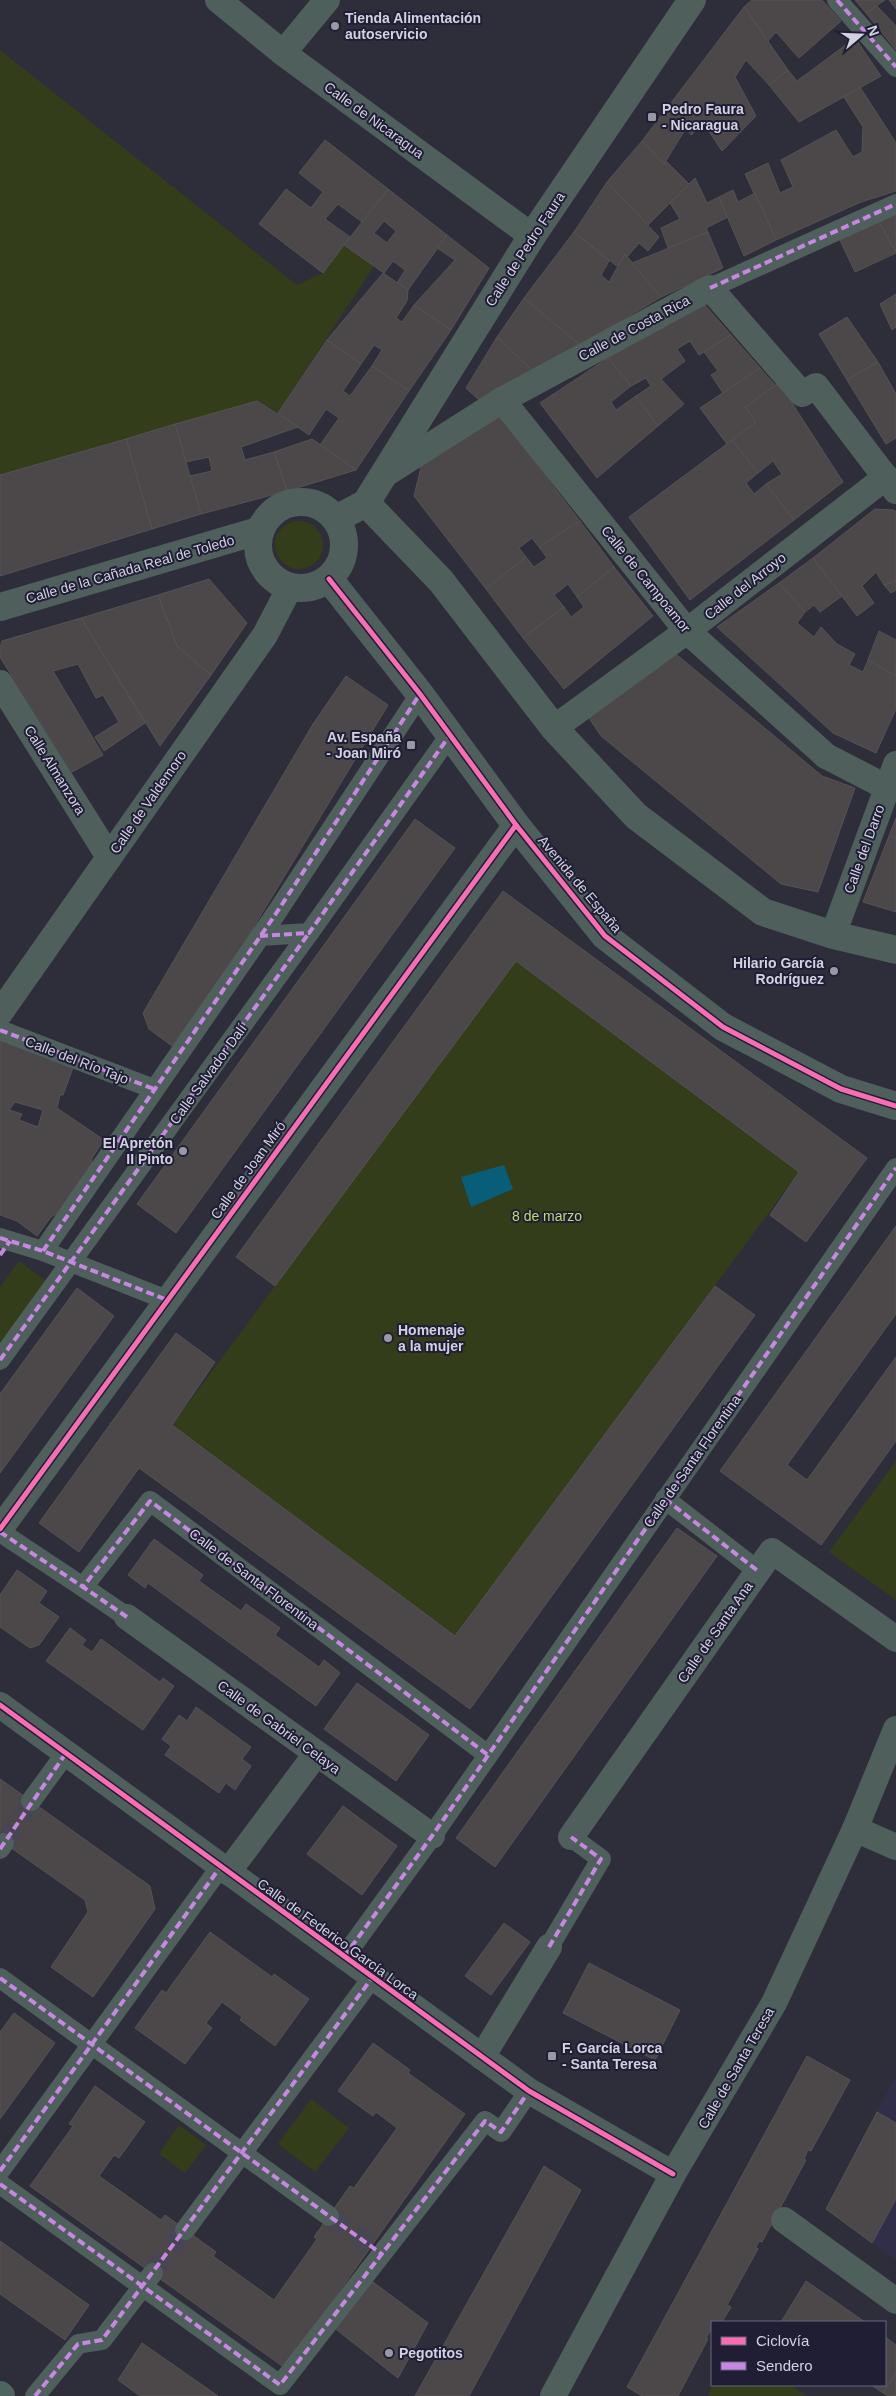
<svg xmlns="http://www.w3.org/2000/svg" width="896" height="2396" viewBox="0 0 896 2396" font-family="Helvetica,sans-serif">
  <rect width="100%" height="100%" fill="#2e2d3a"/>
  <polygon fill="#312e4a" points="896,2075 896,2260 826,2209"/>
  <g fill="#343d1a">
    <polygon points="0,50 297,285 323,273 344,245 374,266 278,413 257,401 0,475"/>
    <circle cx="299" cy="545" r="24"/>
    <polygon points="516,961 799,1172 455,1636 172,1425"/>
    <polygon points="19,1261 47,1282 0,1346 0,1287"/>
    <polygon points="896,1461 896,1600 829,1552"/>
    <polygon points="311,2099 349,2128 315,2172 278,2144"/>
    <polygon points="179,2125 206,2145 185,2173 159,2154"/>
    <polygon points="713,2385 791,2385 806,2396 707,2396"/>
  </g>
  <polygon fill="#085e79" points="504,1165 513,1189 471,1207 461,1177"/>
  <g fill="#4c4748" stroke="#565255" fill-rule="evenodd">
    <polygon points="752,0 822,0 841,21 799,58 776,32 768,41 744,7"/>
    <polygon points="855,0 885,0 866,13"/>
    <polygon points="889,0 896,0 896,9"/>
    <polygon points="877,6 896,26 896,50 866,13"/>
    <polygon points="744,7 788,70 769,85 746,60 735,77 756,116 722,151 704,124 691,135 686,128 664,164 642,141"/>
    <polygon points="855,38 881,76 799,122 769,85 788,70 797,81"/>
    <polygon points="860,87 896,143 896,191 861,202 776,240 745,174 768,163 780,193 793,187 781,160 836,130 853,157 862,152 863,127 844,97"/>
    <polygon points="325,140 388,189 362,222 338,204 325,219 350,237 323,273 259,224 286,189 311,208 323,192 299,173"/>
    <polygon points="642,141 664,164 666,161 689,184 648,225 607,182"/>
    <polygon points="695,178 707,203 719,197 728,217 706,228 708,232 668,248 661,228 680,219 670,203"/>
    <polygon points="607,182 659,237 648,251 639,243 627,257 625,254 618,267 574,232"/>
    <path d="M388 189 447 235 408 290 397 283 405 270 393 261 384 273 344 245ZM384 221 396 231 387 243 374 233Z"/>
    <polygon points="733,190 738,202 755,193 776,240 744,256 719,197"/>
    <polygon points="896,215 896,253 878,220"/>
    <polygon points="878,220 896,253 855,272 839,238"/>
    <polygon points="574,232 609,261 601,275 609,282 625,254 661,297 580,345 524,298"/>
    <polygon points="708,232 723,268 661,297 632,263"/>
    <polygon points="447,235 489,268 451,330 414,305 455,260 437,248"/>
    <polygon points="383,273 408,290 407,301 396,318 402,322 414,305 451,330 409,391 372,366 382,350 374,345 361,364 327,340"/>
    <polygon points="896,294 896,327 892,330 880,304"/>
    <polygon points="524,298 580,345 534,372 497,337"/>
    <polygon points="704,304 731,335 699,355 690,341 677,349 685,361 661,379 684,404 658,426 636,396 651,386 646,378 631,386 608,358"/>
    <polygon points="847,317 878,362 847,380 819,334"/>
    <polygon points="731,335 760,368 723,393 711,375 718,371 704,352"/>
    <polygon points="497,337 534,372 481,402 466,388"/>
    <polygon points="327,340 361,364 343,391 350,396 372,366 409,391 356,470 320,445 339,418 326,409 309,435 278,413"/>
    <polygon points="608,358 631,386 611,402 616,410 636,396 658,426 597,478 540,403"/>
    <polygon points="878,362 896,394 896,438 886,444 847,380"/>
    <polygon points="760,368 776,386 745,407 756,422 727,444 700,408"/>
    <polygon points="779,383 843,482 794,520 766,484 782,474 773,461 758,473 732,440 756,422 745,407"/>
    <polygon points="257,401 298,427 241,447 245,460 274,452 287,491 201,514 190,476 212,471 209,457 186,462 175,424"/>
    <polygon points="500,417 580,521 539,547 532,538 519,548 526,557 486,589 414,496 422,463"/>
    <polygon points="175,424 201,514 152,529 126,439"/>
    <polygon points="126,439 152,529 0,576 0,475"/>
    <polygon points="312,439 356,470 287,491 274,452"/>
    <polygon points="732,440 758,473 746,483 754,494 766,484 794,520 690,600 629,517"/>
    <polygon points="875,509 894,510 896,512 896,581 884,585 876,572 862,586 874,603 857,616 813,558"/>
    <polygon points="580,521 614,567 577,597 568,584 554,595 564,607 523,638 486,589 526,557 534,567 547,558 539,547"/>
    <polygon points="813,558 842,596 820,612 814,605 805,612 779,583"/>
    <polygon points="614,567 653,616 564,689 523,638 564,607 571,617 584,607 577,597"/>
    <polygon points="209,579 247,623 211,675 177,646 158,595"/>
    <polygon points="896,581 896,590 891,593 884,585"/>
    <polygon points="779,583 805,612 797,623 814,637 821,627 837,644 855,654 849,665 863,672 868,660 896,676 896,709 876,753 833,733 717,627"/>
    <polygon points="158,595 177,646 211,675 160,746 81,618"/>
    <polygon points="81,618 145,723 104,751 95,737 119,722 103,695 96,698 78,664 53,671 103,755 72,772 0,657 0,648 2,641"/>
    <polygon points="879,631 896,640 896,676 868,660"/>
    <polygon points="676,654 822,776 855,788 818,892 781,884 601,736 589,718"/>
    <polygon points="346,676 388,705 232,963 172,1046 149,1029 143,1013 313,724"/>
    <polygon points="896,818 896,838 889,836"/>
    <polygon points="415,819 455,848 176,1233 137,1204"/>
    <polygon points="889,836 896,838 896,912 863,902"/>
    <polygon points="503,891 867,1158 806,1242 770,1215 799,1172 516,961 275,1286 236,1257"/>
    <path d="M0 1039 74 1065 63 1095H60L57 1108 104 1140 92 1158 91 1168 59 1212 51 1217 37 1236 17 1221 0 1215ZM15 1102 43 1110 38 1127 19 1120 22 1114 9 1110Z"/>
    <polygon points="896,1226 896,1314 787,1465 807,1480 896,1357 896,1441 821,1545 720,1471"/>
    <polygon points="715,1286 755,1315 470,1709 139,1468 79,1552 39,1523 176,1333 215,1362 172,1425 455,1636"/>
    <polygon points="77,1288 114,1316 0,1473 0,1394"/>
    <polygon points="677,1528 717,1556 495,1867 456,1838"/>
    <polygon points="154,1539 203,1575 199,1581 241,1611 246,1604 280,1628 275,1635 319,1667 324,1660 340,1673 316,1706 148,1583 145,1588 128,1575"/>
    <polygon points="17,1570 47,1591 39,1603 59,1617 39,1645 30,1648 0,1627 0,1595"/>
    <polygon points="70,1628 86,1640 82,1645 92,1652 101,1639 160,1682 163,1678 174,1686 143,1730 46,1661"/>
    <polygon points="357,1683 429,1735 396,1781 324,1729"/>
    <polygon points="196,1707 251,1747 242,1759 251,1766 235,1790 226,1783 219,1793 165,1755 171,1746 162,1739 179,1715 187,1721"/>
    <polygon points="0,1779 150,1886 155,1909 93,1997 51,1967 88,1912 85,1900 0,1840"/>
    <polygon points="343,1806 397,1846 362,1895 307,1854"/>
    <polygon points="504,1923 530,1942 491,1995 465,1976"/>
    <polygon points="210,1932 272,1977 274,1974 309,1999 275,2046 240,2020 242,2017 222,2002 206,2023 212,2028 185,2064 135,2028 162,1990 166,1993"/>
    <polygon points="589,1963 680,2010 655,2060 563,2013"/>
    <polygon points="14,2013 55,2043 0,2119 0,2032"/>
    <polygon points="373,2043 410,2070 408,2073 465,2114 285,2368 30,2186 73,2126 69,2124 95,2086 145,2122 119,2158 114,2155 99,2176 161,2220 165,2215 216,2252 213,2256 274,2300 317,2239 314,2237 350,2186 354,2188 397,2128 376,2112 373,2116 338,2091"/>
    <polygon points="807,2056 850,2080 811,2151 808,2150 804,2159 806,2160 762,2242 759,2241 756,2247 758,2249 727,2305 731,2307 722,2322 712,2322 712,2331 711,2330 706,2338 708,2339 678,2396 642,2396 627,2387"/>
    <polygon points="877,2112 896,2123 896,2199 872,2243 826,2209"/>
    <polygon points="544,2166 581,2190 469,2396 415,2396"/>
    <polygon points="0,2241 89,2305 65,2340 0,2294"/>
    <polygon points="369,2279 428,2323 398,2378 333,2327"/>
    <polygon points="806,2281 865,2322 781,2322"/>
    <polygon points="885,2337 896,2345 896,2373 883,2393 871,2385 885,2385"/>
    <polygon points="142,2343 218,2396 140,2396 118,2380"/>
    <polygon points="896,2373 896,2396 888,2396 883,2393"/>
  </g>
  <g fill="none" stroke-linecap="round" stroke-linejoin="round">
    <g stroke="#474653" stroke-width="20" stroke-dasharray="20 10" stroke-linecap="butt">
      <polyline points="4,1843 31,1801"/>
      <polyline points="329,2216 372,2247"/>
      <polyline points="153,2273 185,2230"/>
    </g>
    <g stroke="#4e5f5c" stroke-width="20">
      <polyline points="837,0 896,67"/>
      <polyline points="710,288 896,204"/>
      <polyline points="260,936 309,933 450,735"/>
      <polyline points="0,1030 154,1089"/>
      <polyline points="0,1238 43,1251 167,1300"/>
      <polyline points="43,1251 275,915 420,694"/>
      <polyline points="0,1360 309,933"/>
      <polyline points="665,1499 758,1571"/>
      <polyline points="0,1532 83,1587"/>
      <polyline points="127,1617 83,1587 150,1501 488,1755"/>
      <polyline points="31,1801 66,1753"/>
      <polyline points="0,1849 4,1843"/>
      <polyline points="549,1947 601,1859 571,1837"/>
      <polyline points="344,1957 432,1836 896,1168"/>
      <polyline points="0,1978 329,2216"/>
      <polyline points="0,2171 221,1866"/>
      <polyline points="0,2184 280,2385 485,2121 501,2132 529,2091"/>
      <polyline points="185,2230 372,1978"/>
      <polyline points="35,2396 78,2344 102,2340 153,2273"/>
    </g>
    <g stroke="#4e5f5c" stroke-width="26">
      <polyline points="218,0 283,53 532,236"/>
      <polyline points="283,53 327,0"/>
      <polyline points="502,400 687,631 826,756 886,787"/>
      <polyline points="384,475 502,400 710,288 802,394 816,386 896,491"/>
      <polyline points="0,683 109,857"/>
      <polyline points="554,728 687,631 886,477"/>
      <polyline points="833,935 896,764"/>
      <polyline points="0,1013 265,635 290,587"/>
      <polyline points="0,1529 516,825"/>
      <polyline points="127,1617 432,1836"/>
      <polyline points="0,1705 529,2091 673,2174"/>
      <polyline points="855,1829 896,1847"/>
      <polyline points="571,1837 772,1551 896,1639"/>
      <polyline points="228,1872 316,1754"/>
      <polyline points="482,2057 549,1947"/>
      <polyline points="784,2220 896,2301"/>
      <polyline points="553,2396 673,2174 774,2003 855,1829 896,1729"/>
    </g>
    <g stroke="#4e5f5c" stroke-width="28">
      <circle cx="301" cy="545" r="43"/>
      <polyline points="366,503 441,581 554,728 636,816 763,912 833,935 896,950"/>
      <polyline points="336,519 366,503 532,236 692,0"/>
      <polyline points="329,579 420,694 516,825 605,936 723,1027 841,1089 896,1106"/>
      <polyline points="0,607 261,530"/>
    </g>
    <polyline stroke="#4e6460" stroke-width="28" points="0,2395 1,2396"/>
    <g stroke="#c787e3" stroke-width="4" stroke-dasharray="8 4" stroke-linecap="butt">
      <polyline points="837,0 896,67"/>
      <polyline points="710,288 896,204"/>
      <polyline points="260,936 309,933 450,735"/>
      <polyline points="0,1030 154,1089"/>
      <polyline points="0,1238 43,1251 167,1300"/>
      <polyline points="43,1251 275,915 420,694"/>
      <polyline points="0,1255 10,1241"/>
      <polyline points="0,1360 309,933"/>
      <polyline points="665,1499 758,1571"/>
      <polyline points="0,1532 83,1587"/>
      <polyline points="127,1617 83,1587 150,1501 488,1755"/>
      <polyline points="0,1849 66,1753"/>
      <polyline points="549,1947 601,1859 571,1837"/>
      <polyline points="344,1957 432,1836 896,1168"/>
      <polyline points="0,1978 383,2255"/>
      <polyline points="0,2171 221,1866"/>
      <polyline points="0,2184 280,2385 485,2121 501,2132 529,2091"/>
      <polyline points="35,2396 78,2344 102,2340 372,1978"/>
    </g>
    <defs>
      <g id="cycleway">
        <polyline points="329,579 420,694 516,825 605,936 723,1027 841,1089 896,1106"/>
        <polyline points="0,1529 516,825"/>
        <polyline points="0,1705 529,2091 673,2174"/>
      </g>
    </defs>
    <use href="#cycleway" stroke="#201e35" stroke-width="8"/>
    <use href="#cycleway" stroke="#f96db3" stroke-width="5"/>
  </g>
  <g fill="#9998a7" stroke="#201e35" stroke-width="2">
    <circle cx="335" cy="26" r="5"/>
    <rect x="647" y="112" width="10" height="10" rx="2.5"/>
    <rect x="406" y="740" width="10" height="10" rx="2.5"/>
    <circle cx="834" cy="971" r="5"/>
    <circle cx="183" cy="1151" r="5"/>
    <circle cx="388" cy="1338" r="5"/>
    <rect x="547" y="2051" width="10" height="10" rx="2.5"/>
    <circle cx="389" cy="2353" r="5"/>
  </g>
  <g text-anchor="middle" stroke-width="4" stroke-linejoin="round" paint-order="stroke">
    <g font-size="14" font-weight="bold" fill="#d2d1e1" stroke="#201e35" text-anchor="start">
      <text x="345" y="23">Tienda Alimentación<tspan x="345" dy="16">autoservicio</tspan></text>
      <text x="662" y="114">Pedro Faura<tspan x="662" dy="16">- Nicaragua</tspan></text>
      <text x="401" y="742" text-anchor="end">Av. España<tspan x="401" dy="16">- Joan Miró</tspan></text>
      <text x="824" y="968" text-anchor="end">Hilario García<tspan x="824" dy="16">Rodríguez</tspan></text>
      <text x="173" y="1148" text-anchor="end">El Apretón<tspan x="173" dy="16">II Pinto</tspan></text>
      <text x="398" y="1335">Homenaje<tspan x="398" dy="16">a la mujer</tspan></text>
      <text x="562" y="2053">F. García Lorca<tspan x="562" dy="16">- Santa Teresa</tspan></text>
      <text x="399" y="2358">Pegotitos</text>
    </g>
    <g font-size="14" fill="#d2d1e1" stroke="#201e35">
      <text transform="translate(374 120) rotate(36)" y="5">Calle de Nicaragua</text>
      <text transform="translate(525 249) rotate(-57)" y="5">Calle de Pedro Faura</text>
      <text transform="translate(634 328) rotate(-28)" y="5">Calle de Costa Rica</text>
      <text transform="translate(130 569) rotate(-16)" y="5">Calle de la Cañada Real de Toledo</text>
      <text transform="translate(646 579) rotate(51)" y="5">Calle de Campoamor</text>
      <text transform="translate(745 586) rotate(-38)" y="5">Calle del Arroyo</text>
      <text transform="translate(55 770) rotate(58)" y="5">Calle Almanzora</text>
      <text transform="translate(148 802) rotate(-55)" y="5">Calle de Valdemoro</text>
      <text transform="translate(864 849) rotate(-70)" y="5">Calle del Darro</text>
      <text transform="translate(580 884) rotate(50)" y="5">Avenida de España</text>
      <text transform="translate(77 1060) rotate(21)" y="5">Calle del Río Tajo</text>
      <text transform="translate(208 1074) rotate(-54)" y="5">Calle Salvador Dalí</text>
      <text transform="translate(248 1170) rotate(-54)" y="5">Calle de Joan Miró</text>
      <text transform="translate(692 1461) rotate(-55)" y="5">Calle de Santa Florentina</text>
      <text transform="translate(254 1579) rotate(37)" y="5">Calle de Santa Florentina</text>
      <text transform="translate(715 1632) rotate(-55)" y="5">Calle de Santa Ana</text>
      <text transform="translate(279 1727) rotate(36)" y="5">Calle de Gabriel Celaya</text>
      <text transform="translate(338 1939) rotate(36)" y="5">Calle de Federico García Lorca</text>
      <text transform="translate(736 2068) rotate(-60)" y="5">Calle de Santa Teresa</text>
    </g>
    <g font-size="14" fill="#bddb6e" stroke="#201e35">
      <text x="547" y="1221">8 de marzo</text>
    </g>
  </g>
  <rect x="711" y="2321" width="175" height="65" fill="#201e35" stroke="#67667a"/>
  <rect x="721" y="2337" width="25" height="8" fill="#f96db3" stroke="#67667a"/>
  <text x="756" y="2346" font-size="15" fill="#d2d1e1">Ciclovía</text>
  <rect x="721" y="2362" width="25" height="8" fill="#c787e3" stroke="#67667a"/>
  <text x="756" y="2371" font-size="15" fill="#d2d1e1">Sendero</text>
  <g transform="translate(861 35) rotate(71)" stroke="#201e35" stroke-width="4" paint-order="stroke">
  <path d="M0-4L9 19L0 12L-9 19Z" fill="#d2d1e1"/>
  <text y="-8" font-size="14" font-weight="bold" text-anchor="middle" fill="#d2d1e1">N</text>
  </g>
</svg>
